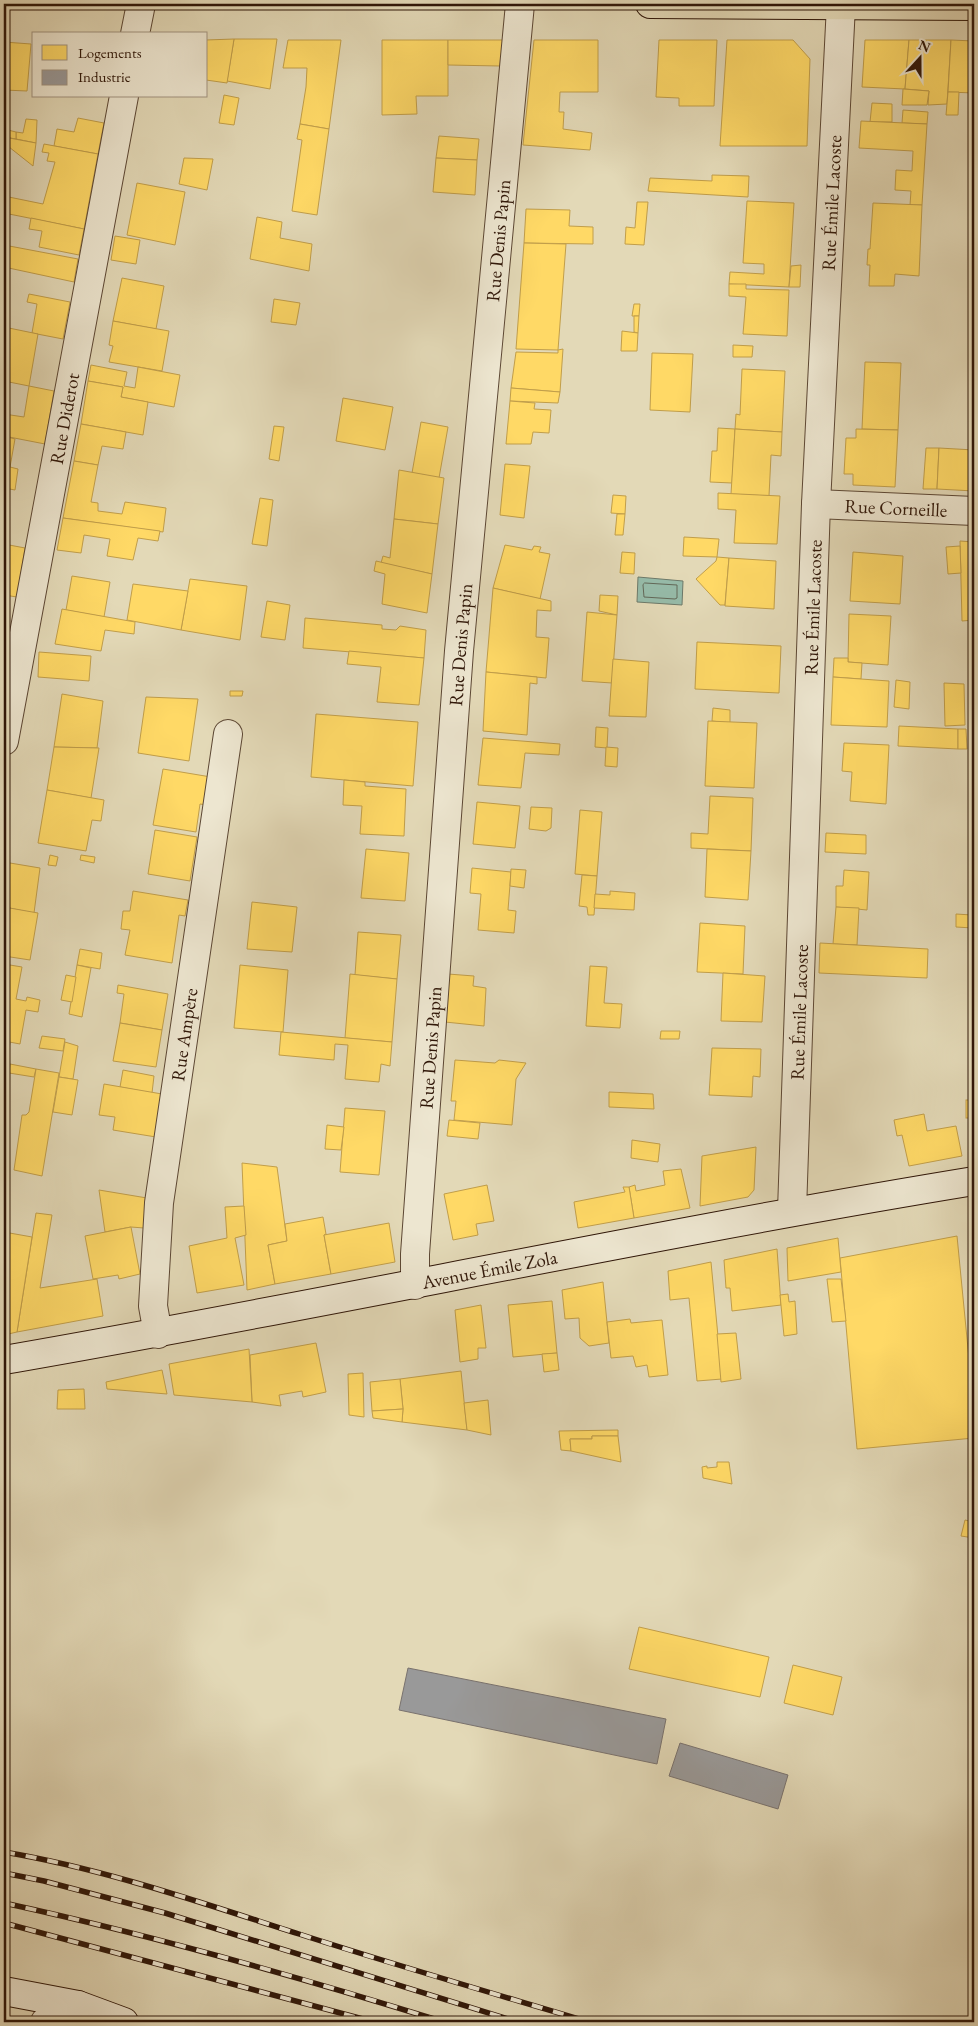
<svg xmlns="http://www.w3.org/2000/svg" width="978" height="2026" viewBox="0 0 978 2026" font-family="'EB Garamond',serif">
  <rect width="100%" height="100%" fill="#e3d9b7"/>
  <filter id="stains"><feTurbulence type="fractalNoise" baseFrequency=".004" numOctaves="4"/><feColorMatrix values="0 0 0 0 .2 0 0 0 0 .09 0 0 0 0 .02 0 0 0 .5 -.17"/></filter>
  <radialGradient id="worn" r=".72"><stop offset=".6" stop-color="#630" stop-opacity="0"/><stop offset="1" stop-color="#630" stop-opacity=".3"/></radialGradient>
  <polygon fill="#96bba9" stroke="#6d7969" points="638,577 683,581 682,605 637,602"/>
  <g fill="#ffd966" stroke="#c19e4a">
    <polygon points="234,39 277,39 270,89 227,81"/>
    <polygon points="234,39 227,83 206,80 206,40"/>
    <polygon points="288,40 341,40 329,129 300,124 306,87 307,68 283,68"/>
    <polygon points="382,40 448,40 448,96 416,96 417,114 382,115"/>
    <polygon points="448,40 503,40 500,66 448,65"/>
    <polygon points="534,40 598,40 598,92 560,92 559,112 564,112 563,129 592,133 590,150 523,145"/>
    <polygon points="659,40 717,40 714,106 679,106 679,98 656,97"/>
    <polygon points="727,40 793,40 810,59 807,146 720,146"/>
    <polygon points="865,40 909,40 905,89 862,87"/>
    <polygon points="909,40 951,40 947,104 928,105 929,91 905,89"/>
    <polygon points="951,40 974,41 974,93 948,92"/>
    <polygon points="4,42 31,44 27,91 4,90"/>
    <polygon points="903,89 929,91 927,105 902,105"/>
    <polygon points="948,92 959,92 958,115 946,115"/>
    <polygon points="224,95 239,98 234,125 219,123"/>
    <polygon points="872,103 892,104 892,122 870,122"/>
    <polygon points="903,110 928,112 927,124 902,123"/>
    <polygon points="78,118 104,123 98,154 54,146 57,129 74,132"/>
    <polygon points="26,119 37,120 36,143 16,139 16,132 23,133"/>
    <polygon points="861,121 927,124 922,205 910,205 911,191 895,190 896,170 912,171 913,151 859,148"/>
    <polygon points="300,124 329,129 317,215 292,211 302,140 297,139"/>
    <polygon points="4,129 16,132 16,139 4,137"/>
    <polygon points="439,136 479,139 477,160 436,158"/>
    <polygon points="4,137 36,143 33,166 4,143"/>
    <polygon points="44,144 98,154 84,229 4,213 4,196 43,204 55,162 47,161 49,153 42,152"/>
    <polygon points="184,158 213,159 207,190 179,184"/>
    <polygon points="436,158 477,160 475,195 433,192"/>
    <polygon points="712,175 749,176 748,197 648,191 650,178 712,181"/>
    <polygon points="137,183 185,192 175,245 127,235"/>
    <polygon points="747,201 794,203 789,287 729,284 730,272 764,274 764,264 743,263"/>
    <polygon points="637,202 648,202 644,245 625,244 626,227 635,228"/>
    <polygon points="873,203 922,205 919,276 895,274 894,286 869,286 870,265 867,265 868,249 870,249"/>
    <polygon points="526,209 570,210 569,226 593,227 593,244 524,243"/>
    <polygon points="257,217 282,222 280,238 312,244 309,271 250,259"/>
    <polygon points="31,218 84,229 79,255 39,247 42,231 29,229"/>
    <polygon points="115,236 140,240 136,264 111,260"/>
    <polygon points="524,243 566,244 558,350 516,349"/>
    <polygon points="4,245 78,259 74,282 4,267"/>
    <polygon points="801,265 800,287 789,287 791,266"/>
    <polygon points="122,278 164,286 156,329 113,321"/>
    <polygon points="729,284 746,284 746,289 789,290 787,336 743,334 746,297 729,296"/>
    <polygon points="29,294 70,302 63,339 32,333 37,304 27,302"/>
    <polygon points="274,299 300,303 296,325 271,322"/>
    <polygon points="634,304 640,304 639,316 632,316"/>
    <polygon points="634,316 639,316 638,333 634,332"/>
    <polygon points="113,321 169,331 162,371 109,362 113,346 109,345"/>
    <polygon points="4,327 38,334 29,386 4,381"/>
    <polygon points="622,331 638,333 637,351 621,351"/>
    <polygon points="733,345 753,346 752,357 733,357"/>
    <polygon points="563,349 560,392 511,388 516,352 558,353 558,350"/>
    <polygon points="652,353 693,354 690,412 650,410"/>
    <polygon points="865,362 901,363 898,430 862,429"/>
    <polygon points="91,365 127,372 124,386 135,388 138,367 180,375 174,407 121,397 123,387 88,381"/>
    <polygon points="742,369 785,371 782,432 735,429 736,414 740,415"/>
    <polygon points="88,381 123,387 121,397 148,402 143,435 81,424"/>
    <polygon points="29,386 54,391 45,444 4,436 4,414 24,417"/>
    <polygon points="511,388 560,392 558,403 510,401"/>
    <polygon points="343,398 393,407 385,450 336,441"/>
    <polygon points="510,401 535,403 534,409 551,410 549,433 533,432 531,444 506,444"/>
    <polygon points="421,422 448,427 439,478 412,473"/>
    <polygon points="81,424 126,432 123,449 102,446 98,465 74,461"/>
    <polygon points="274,426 284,427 279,461 269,459"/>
    <polygon points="718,428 735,429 732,483 710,482 712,451 717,451"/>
    <polygon points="735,429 782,432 781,456 771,455 769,496 731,494"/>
    <polygon points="856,429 898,430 895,487 853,485 853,474 844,474 846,438 856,438"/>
    <polygon points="4,436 15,439 10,467 18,469 15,490 4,488"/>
    <polygon points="926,448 939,448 937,489 923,489"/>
    <polygon points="939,448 974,450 974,491 937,489"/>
    <polygon points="74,461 98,465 91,502 98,503 98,511 122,514 125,502 166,508 163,532 63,518"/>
    <polygon points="505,464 530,466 524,518 500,515"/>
    <polygon points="399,470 444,478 438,524 394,519"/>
    <polygon points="718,493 780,496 777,544 734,543 736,510 718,509"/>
    <polygon points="613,495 626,496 625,514 611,513"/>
    <polygon points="260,498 273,500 267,546 252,544"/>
    <polygon points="617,514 625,514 623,535 615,535"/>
    <polygon points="63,518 160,531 158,541 138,538 133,560 107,556 110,539 84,535 81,553 57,550"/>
    <polygon points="394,519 438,524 432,574 381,563 383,556 390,558"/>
    <polygon points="684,537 719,539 717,557 683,556"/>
    <polygon points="960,541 974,542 974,620 962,621"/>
    <polygon points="4,544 25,548 17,597 4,595"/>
    <polygon points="505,545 532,550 534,546 541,547 539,552 550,554 540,599 493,588"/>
    <polygon points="960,546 961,573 948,574 946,547"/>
    <polygon points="622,552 635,553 634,574 620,573"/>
    <polygon points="853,552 903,556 900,604 850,601"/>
    <polygon points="717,557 729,558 725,605 720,605 696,579 716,561"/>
    <polygon points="729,558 776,561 774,609 725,606"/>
    <polygon points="376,561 432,574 427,613 382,604 385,574 374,571"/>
    <polygon points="72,576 110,582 104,617 66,610"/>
    <polygon points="190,579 247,586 240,640 181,630"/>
    <polygon points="133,584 188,591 181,630 127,620"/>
    <polygon points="493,588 551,601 551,611 537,610 536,637 549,638 546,678 486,672"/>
    <polygon points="600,595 618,596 617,615 599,611"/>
    <polygon points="267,601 290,605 285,640 261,637"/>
    <polygon points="62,609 135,622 134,634 105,630 101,651 55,644"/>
    <polygon points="587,612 617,615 612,683 582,681"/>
    <polygon points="849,614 891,616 888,665 848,662"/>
    <polygon points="305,618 382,625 382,629 396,630 400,626 426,630 424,658 303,648"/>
    <polygon points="697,642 781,646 779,693 695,689"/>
    <polygon points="349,651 424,658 419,705 377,702 381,667 347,664"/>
    <polygon points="39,652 91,656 89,681 38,677"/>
    <polygon points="834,658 848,658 848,662 862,663 861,679 833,677"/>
    <polygon points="613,659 649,662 646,717 609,716"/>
    <polygon points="486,672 537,677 537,684 530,683 527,735 483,731"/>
    <polygon points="833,677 889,681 887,727 831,725"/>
    <polygon points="896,680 910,682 909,709 894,707"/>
    <polygon points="944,683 964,684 965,725 945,726"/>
    <polygon points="230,691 243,691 242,696 230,696"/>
    <polygon points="62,694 103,701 97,748 54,747"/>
    <polygon points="146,697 198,699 189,761 138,753"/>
    <polygon points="713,708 730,710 730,723 712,721"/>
    <polygon points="316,714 418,722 413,786 311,777"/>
    <polygon points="708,721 757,723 754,788 705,786"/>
    <polygon points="899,726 958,729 958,749 898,746"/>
    <polygon points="596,727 608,728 607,748 595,747"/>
    <polygon points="958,729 966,729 967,749 958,749"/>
    <polygon points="483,738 560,744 559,755 525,753 521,788 478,785"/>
    <polygon points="844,743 889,745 886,804 850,801 852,772 842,771"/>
    <polygon points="54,747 99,748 91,798 47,790"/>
    <polygon points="606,747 618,748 617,767 605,766"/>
    <polygon points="163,769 211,777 207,805 200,804 196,832 153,825"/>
    <polygon points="344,780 365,782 365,786 406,789 404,836 360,834 362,806 343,805"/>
    <polygon points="47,790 104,800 101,821 92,820 86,851 38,843"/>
    <polygon points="710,796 753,798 751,851 691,848 691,833 708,834"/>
    <polygon points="477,802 520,806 515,848 473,844"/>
    <polygon points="531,807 552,808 551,828 546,831 529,829"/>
    <polygon points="580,810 602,812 597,876 575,874"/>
    <polygon points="155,830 197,837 190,881 148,874"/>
    <polygon points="826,833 866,835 866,854 825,852"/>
    <polygon points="366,849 409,853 405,901 361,898"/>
    <polygon points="707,849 751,851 748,900 705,897"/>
    <polygon points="50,855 58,857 56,866 48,865"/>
    <polygon points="81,855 95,857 94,863 80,860"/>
    <polygon points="4,862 40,868 34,913 4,907"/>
    <polygon points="472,868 511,872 508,910 516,911 514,933 478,930 481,894 470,893"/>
    <polygon points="511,869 526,870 524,888 510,886"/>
    <polygon points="844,870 869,872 867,910 836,907 836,886 843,886"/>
    <polygon points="582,875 597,876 594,915 588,915 587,907 579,906"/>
    <polygon points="133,891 188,900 185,916 179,915 172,963 125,955 130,930 121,929 123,911 130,911"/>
    <polygon points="610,891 635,893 634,910 594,908 595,894 610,895"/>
    <polygon points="252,902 297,907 292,952 247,949"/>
    <polygon points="4,907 38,913 30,960 4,956"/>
    <polygon points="836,907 859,908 857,945 833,944"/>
    <polygon points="956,914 972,915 973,928 956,927"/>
    <polygon points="700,923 745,926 743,974 697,972"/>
    <polygon points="358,932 401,935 397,979 355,975"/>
    <polygon points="820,943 928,949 927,978 819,973"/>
    <polygon points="80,949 102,953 100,969 77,965"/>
    <polygon points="4,964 22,967 16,999 26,1001 27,997 40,1000 38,1012 26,1010 20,1044 4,1041"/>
    <polygon points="77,965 91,968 82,1017 69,1014"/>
    <polygon points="240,965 288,970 283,1032 234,1028"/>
    <polygon points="590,966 607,967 604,1003 622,1004 620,1028 586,1026"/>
    <polygon points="723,973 765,976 762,1022 721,1021"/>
    <polygon points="350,974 397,979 392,1042 345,1038"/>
    <polygon points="448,974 474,976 473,986 486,988 484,1026 445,1022"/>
    <polygon points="66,975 76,977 72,1002 61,1000"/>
    <polygon points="118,985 168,994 162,1030 120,1023 124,994 117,993"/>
    <polygon points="120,1023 162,1030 156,1067 113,1061"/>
    <polygon points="661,1031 680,1031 679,1039 660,1039"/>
    <polygon points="281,1032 392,1042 390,1066 381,1064 379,1082 345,1079 348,1045 335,1044 334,1060 279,1055"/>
    <polygon points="42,1036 65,1039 63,1051 39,1048"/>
    <polygon points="4,1041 10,1043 6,1064 4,1063"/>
    <polygon points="65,1042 78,1046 73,1079 59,1077"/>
    <polygon points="712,1048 761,1049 760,1077 753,1076 752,1097 709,1095"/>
    <polygon points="455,1060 495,1063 499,1060 526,1063 516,1079 512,1125 454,1120 456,1101 451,1101"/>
    <polygon points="4,1063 10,1064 4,1099"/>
    <polygon points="10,1064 36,1069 34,1077 9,1073"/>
    <polygon points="36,1069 59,1073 42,1176 14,1170 22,1115 26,1115 29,1112"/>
    <polygon points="123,1070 154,1076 152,1093 120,1087"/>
    <polygon points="59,1077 78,1080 72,1115 53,1112"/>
    <polygon points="104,1084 162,1094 156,1137 113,1130 115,1117 99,1115"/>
    <polygon points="609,1092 653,1094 654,1109 609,1107"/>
    <rect x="966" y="1100" width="8" height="18"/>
    <polygon points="345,1108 385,1111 379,1175 340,1172"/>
    <polygon points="924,1114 927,1131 956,1126 962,1156 909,1166 902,1135 897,1136 894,1120"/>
    <polygon points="449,1120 480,1123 478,1139 447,1136"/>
    <polygon points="327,1125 344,1127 341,1150 325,1149"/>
    <polygon points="632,1140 660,1144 658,1162 631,1158"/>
    <polygon points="756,1147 754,1190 748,1197 700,1206 702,1156"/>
    <polygon points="242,1163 277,1167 287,1241 268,1245 275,1284 247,1290"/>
    <polygon points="681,1169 690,1208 634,1218 629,1187 635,1185 636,1191 665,1185 663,1171"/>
    <polygon points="487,1185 494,1221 476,1224 478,1235 453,1240 444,1194"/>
    <polygon points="623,1187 629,1187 634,1218 578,1228 574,1202 625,1192"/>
    <polygon points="99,1190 147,1198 144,1228 131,1227 105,1232"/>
    <polygon points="244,1206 246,1235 235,1238 244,1285 197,1293 189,1246 227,1238 225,1207"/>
    <polygon points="36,1213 52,1215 40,1288 97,1279 103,1316 17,1332"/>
    <polygon points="323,1217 326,1234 324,1235 331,1274 275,1284 268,1245 287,1241 285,1224"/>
    <polygon points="389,1223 395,1262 331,1274 324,1235"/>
    <polygon points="131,1227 140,1274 119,1279 118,1275 93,1279 85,1236"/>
    <polygon points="4,1232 32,1237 17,1332 4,1335"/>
    <polygon points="957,1236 974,1410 974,1438 857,1449 840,1258"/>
    <polygon points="838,1238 841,1272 788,1281 787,1248"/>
    <polygon points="777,1249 781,1305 732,1311 730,1288 726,1288 724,1260"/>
    <polygon points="711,1262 722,1379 697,1381 689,1298 670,1300 668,1271"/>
    <polygon points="827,1279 841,1279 846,1321 832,1322"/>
    <polygon points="603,1282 609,1343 589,1346 580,1338 579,1318 565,1319 562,1290"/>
    <polygon points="788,1294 789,1302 795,1301 797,1334 784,1336 780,1295"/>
    <polygon points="552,1301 557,1353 513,1357 508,1305"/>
    <polygon points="481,1305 486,1348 478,1348 478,1359 460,1362 455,1310"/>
    <polygon points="630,1319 631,1323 662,1320 668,1375 649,1377 647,1365 636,1367 633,1356 611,1358 607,1322"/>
    <polygon points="736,1333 741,1379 721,1382 717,1334"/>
    <polygon points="316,1343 326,1392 303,1397 302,1391 279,1395 281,1406 252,1402 250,1355"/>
    <polygon points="249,1349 252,1402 174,1395 169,1364"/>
    <polygon points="557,1353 559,1370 544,1372 542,1354"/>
    <polygon points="162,1370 167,1394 107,1389 106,1382"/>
    <polygon points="461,1371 467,1430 402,1422 403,1409 400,1379"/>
    <polygon points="363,1373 364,1417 349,1415 348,1374"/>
    <polygon points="400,1379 403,1409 372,1411 370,1382"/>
    <polygon points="84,1389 85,1409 57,1409 58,1390"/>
    <polygon points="488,1400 491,1435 467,1430 464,1403"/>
    <polygon points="403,1409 402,1422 373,1418 372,1411"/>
    <polygon points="618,1430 618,1436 592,1436 592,1439 570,1439 571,1451 561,1450 559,1431"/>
    <polygon points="592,1436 618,1436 621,1462 571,1451 570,1439 592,1439"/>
    <polygon points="717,1462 729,1462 732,1484 703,1478 702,1467 707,1466 707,1468 717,1467"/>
    <polygon points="965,1520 974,1522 974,1538 961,1536"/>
    <polygon points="639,1627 769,1657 760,1697 629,1669"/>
    <polygon points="793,1665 842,1677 833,1715 784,1703"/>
  </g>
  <g fill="#999" stroke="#79726e">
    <polygon points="408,1668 666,1719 657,1764 399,1710"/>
    <polygon points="680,1743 788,1775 778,1809 669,1776"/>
  </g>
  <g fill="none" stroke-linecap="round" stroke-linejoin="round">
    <polygon stroke="#626858" stroke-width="1" points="645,583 677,585 677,598 675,599 644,597 643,585"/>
    <defs>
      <g id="street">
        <polyline points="135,34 141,4"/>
        <path id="s1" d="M816 504 974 511"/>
        <path id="s2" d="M4 741 124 96"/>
        <path id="s3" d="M792 1211 816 504 841 5"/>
        <path id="s4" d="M415 1285V1254L459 651 520 4"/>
        <path id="s5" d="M158 1334 153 1306 159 1203 228 734"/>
        <polyline points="45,2022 78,2005"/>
      </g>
      <g id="secondary">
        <path id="s6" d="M4 1360C328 1304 650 1234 974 1181"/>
        <polyline points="4,1991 78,2005 124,2022"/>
      </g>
      <polyline id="primary" points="650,4 974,6"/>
    </defs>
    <use href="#street" stroke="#5c4734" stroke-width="30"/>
    <use href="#secondary" stroke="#2f1608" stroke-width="30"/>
    <use href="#primary" stroke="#2f1608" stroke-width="30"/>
    <use href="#street" stroke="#ede6d0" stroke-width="28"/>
    <use href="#secondary" stroke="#ede6d0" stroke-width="28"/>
    <use href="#primary" stroke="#e3d9b7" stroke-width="28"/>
    <defs>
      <g id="rail">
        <path d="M4 1852C105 1869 202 1903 299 1934 395 1965 492 1993 589 2022"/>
        <polyline points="4,1873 44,1881 165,1913 518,2022"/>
        <path d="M4 1903C152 1935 299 1977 444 2022"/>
        <polyline points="4,1923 374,2022"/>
      </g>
    </defs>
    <use href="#rail" stroke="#2f1608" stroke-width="5.5"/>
    <use href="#rail" stroke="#ede6d0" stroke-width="4" stroke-dasharray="11" stroke-linecap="butt"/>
  </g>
  <g text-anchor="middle" stroke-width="5" stroke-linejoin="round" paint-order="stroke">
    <g font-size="19" fill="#2f1608" stroke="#ede6d0">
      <text dy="7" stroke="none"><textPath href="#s3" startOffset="1009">Rue Émile Lacoste</textPath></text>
      <text dy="7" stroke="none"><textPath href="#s4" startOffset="1048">Rue Denis Papin</textPath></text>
      <text dy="7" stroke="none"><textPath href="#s2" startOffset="328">Rue Diderot</textPath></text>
      <text dy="7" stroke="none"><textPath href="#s1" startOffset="80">Rue Corneille</textPath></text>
      <text dy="7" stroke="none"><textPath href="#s3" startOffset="604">Rue Émile Lacoste</textPath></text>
      <text dy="7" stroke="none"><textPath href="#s4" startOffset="642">Rue Denis Papin</textPath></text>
      <text dy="7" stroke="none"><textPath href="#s3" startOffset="199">Rue Émile Lacoste</textPath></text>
      <text dy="7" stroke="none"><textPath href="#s5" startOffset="302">Rue Ampère</textPath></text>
      <text dy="7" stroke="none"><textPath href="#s4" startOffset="238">Rue Denis Papin</textPath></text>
      <text dy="7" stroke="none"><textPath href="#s6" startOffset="494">Avenue Émile Zola</textPath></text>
    </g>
  </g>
  <rect width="978" height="2026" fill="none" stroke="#e3d9b7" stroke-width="20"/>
  <rect x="5" y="5" width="968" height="2016" fill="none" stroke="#2f1608" stroke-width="2.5"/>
  <rect x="10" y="10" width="958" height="2006" fill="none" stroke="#2f1608"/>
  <rect x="32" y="32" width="175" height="65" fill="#ede6d0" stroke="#a19380"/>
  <rect x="42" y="45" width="25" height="15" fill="#ffd966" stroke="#a19380"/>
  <text x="78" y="58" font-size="15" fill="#2f1608">Logements</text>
  <rect x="42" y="70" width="25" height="15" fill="#999999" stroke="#a19380"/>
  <text x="78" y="82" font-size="15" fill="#2f1608">Industrie</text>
  <g transform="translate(920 58) rotate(21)" stroke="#ede6d0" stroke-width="4" paint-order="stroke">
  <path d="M0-4L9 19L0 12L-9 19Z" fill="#2f1608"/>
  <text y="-8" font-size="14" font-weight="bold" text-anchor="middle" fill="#2f1608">N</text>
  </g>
  <rect width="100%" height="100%" filter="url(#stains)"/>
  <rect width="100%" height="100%" fill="url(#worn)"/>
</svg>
